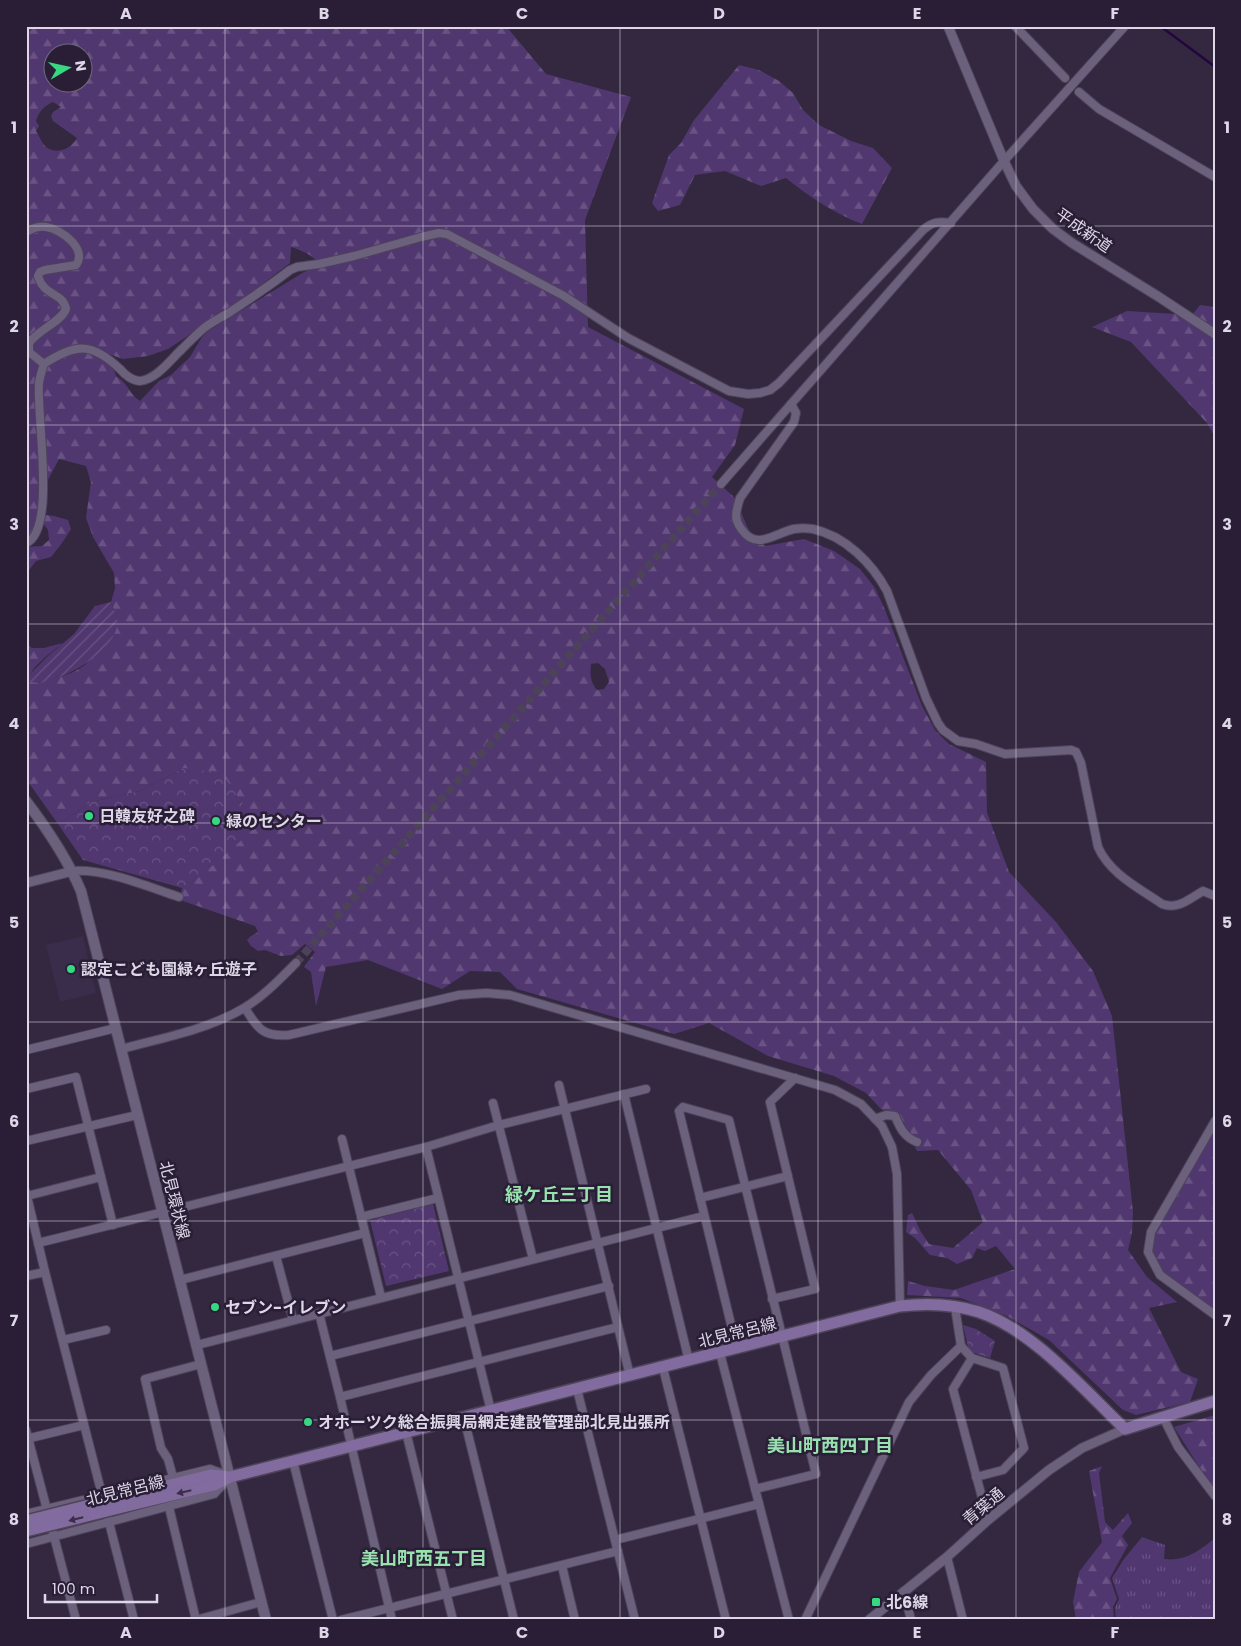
<svg xmlns="http://www.w3.org/2000/svg" width="1241" height="1646" viewBox="0 0 1241 1646" font-family="Poppins,'Noto Sans JP',sans-serif">
  <defs>
    <pattern id="grass-tufts" width="24" height="20" patternUnits="userSpaceOnUse" patternTransform="scale(1.25)"><rect width="24" height="20" fill="#51376f"/><path d="M3 7l-1-3M5 7V3M7 7l1-3M15 17l-1-3M17 17v-4M19 17l1-3" fill="none" stroke="#6a5384"/></pattern>
    <pattern id="forest-firs" width="22" height="20" patternUnits="userSpaceOnUse" patternTransform="scale(1.25)"><rect width="22" height="20" fill="#51376f"/><path d="M5 1l3.5 6h-7zM16 11l3.5 6h-7z" fill="#6a5384"/></pattern>
    <pattern id="park-crowns" width="20" height="18" patternUnits="userSpaceOnUse" patternTransform="scale(1.25)"><rect width="20" height="18" fill="#51376f"/><path d="M2 6a3 3 0 1 1 6 0M12 15a3 3 0 1 1 6 0" fill="none" stroke="#6a5384"/></pattern>
    <pattern id="garden-furrows" width="10" height="10" patternUnits="userSpaceOnUse" patternTransform="scale(1.25)"><rect width="10" height="10" fill="#51376f"/><path d="M-1 1l2-2M0 10L10 0M9 11l2-2" fill="none" stroke="#6a5384"/></pattern>
  </defs>
  <rect width="100%" height="100%" fill="#332840"/>
  <polygon fill="#3a2c4b" points="83,936 96,993 60,1002 46,945"/>
  <path fill="url(#grass-tufts)" d="M1142 1537 1165 1545 1164 1559C1185 1562 1199 1551 1215 1538V1620H1116L1115 1608 1119 1599 1112 1578 1124 1559Z"/>
  <g fill="url(#forest-firs)" fill-rule="evenodd">
    <path d="M26 26H506L546 74 631 97 585 220 588 327 744 409 735 445 712 477 735 498 749 531 765 546 804 539 834 551 860 569 875 588 885 610 922 706 935 730 949 744 986 762 987 813 1009 872 1056 922 1093 971 1112 1016 1133 1212 1132 1233 1128 1250 1147 1277 1177 1302 1149 1308 1181 1372 1198 1379 1190 1402 1136 1415 1123 1410 1049 1340 1007 1316 961 1298 907 1295 908 1281 925 1286 954 1290 1015 1269 996 1246 985 1251 977 1248 972 1258 957 1264 947 1258 930 1255 915 1238 906 1232 908 1215 912 1213 921 1232 929 1244 953 1248 983 1222 971 1190 938 1150 917 1151 899 1113 882 1110 866 1093 834 1076 768 1056 709 1023 674 1034 517 989 500 972 470 971 442 989 368 960 326 967 316 1006 311 972 304 967 315 952 305 944 292 955 281 956 265 950 258 951 251 946 247 940 251 936 258 932 255 926 180 900 182 888 188 886 244 837 184 768 140 791 91 802 58 824 26 779V643L32 648H44L63 643C53 651 29 668 28 681 43 685 79 673 89 661 100 648 108 631 117 617L111 602 115 588 114 573 93 537 86 518 91 482 86 466 59 459 42 491 46 505V515L54 516 68 520 71 529 62 543 51 557 36 561 26 574V547L42 546 49 540 48 530 43 523 36 527 29 537H26ZM52 52H82V82H52ZM53 102 61 107 53 112 51 116 53 121 77 138C71 149 56 156 45 146 41 142 39 135 36 131L39 126 36 121C39 111 44 106 53 102ZM291 247C303 251 315 256 321 266L304 272 208 331 202 337 190 357 171 375 159 381 140 401C128 393 129 384 116 376L109 354 123 359 148 356 168 349 239 302 290 263ZM598 663 605 669 609 682 604 689 597 690C590 682 590 674 591 664Z"/>
    <path d="M739 65 759 70 779 81 793 93 803 110 819 125 851 141 873 148 892 168 862 224C833 213 810 197 786 178L761 186 725 171 695 175 680 205 658 211 652 203 669 155 681 143 694 120Z"/>
    <polygon points="1200,305 1215,307 1215,437 1207,423 1131,342 1092,327 1127,311 1192,315"/>
    <polygon points="1215,1129 1215,1312 1159,1271 1151,1254 1153,1235 1197,1157"/>
    <polygon points="1215,1415 1215,1492 1174,1427"/>
    <polygon points="1102,1466 1099,1473 1105,1522 1113,1530 1128,1513 1132,1523 1122,1536 1128,1545 1110,1578 1117,1599 1113,1607 1114,1620 1076,1620 1073,1602 1079,1572 1102,1542 1089,1471"/>
  </g>
  <g fill="url(#park-crowns)">
    <polygon points="184,768 222,773 251,816 244,838 188,887 182,888 83,860 58,824 91,802 140,791"/>
    <polygon points="433,1204 449,1271 386,1286 370,1220"/>
    <polygon points="963,1325 976,1329 995,1341 990,1358 969,1351"/>
  </g>
  <path fill="url(#garden-furrows)" d="M111 602C112 607 116 612 117 617 123 648 65 680 39 683 36 683 31 682 28 681V676L49 655 74 634 95 606Z"/>
  <g fill="none" stroke-linecap="round" stroke-linejoin="round">
    <polyline stroke="#24053d" stroke-width="2.5" points="1160,26 1214,66"/>
    <polyline stroke="#4c4259" stroke-width="8" stroke-dasharray="8 4" stroke-linecap="butt" points="296,963 721,484"/>
    <defs>
      <g id="minor">
        <polyline points="1015,26 1065,78"/>
        <polyline points="1079,92 1099,109 1215,177"/>
        <path d="M26 232C33 228 38 226 46 227 61 229 88 249 76 265L45 270 40 272 38 276C44 297 63 292 66 309 61 322 39 329 29 343V352L44 364"/>
        <path d="M791 404 796 413 794 422 740 498C736 511 733 519 742 530 757 551 775 533 794 529 799 528 807 528 813 529 845 536 872 563 887 591L926 698 938 723 943 730 958 741 976 744 1005 754 1071 750 1076 752 1081 763 1098 847C1110 874 1139 888 1162 904 1178 910 1189 899 1203 891L1215 896"/>
        <polyline points="721,484 1004,161 1125,26"/>
        <path d="M26 543C57 531 36 413 39 383 40 376 42 370 44 364 76 343 92 342 121 370 125 375 133 381 140 381 157 379 171 359 182 349 189 342 197 334 204 328 212 322 222 317 230 312 251 298 271 285 290 270L297 267 319 264 354 256 421 237 439 233 447 234 564 296 628 338 729 391 748 394 760 393 770 390 779 383 923 230C932 222 939 221 951 223"/>
        <path d="M73 871C107 869 146 886 179 897"/>
        <path d="M245 1008C258 1029 263 1037 289 1035L459 995 486 993 510 995 835 1090 861 1104 882 1126 892 1147 897 1174 900 1306"/>
        <path d="M121 1049C162 1038 207 1030 244 1008 264 996 280 979 296 963"/>
        <polyline points="26,1050 116,1028"/>
        <polyline points="559,1085 630,1376"/>
        <polyline points="26,1089 76,1077 113,1225"/>
        <polyline points="624,1094 689,1361"/>
        <polyline points="493,1103 533,1259"/>
        <path d="M875 1119 886 1115 895 1116C900 1128 904 1137 917 1142"/>
        <polyline points="1215,1121 1151,1232 1148,1252 1160,1275 1215,1315"/>
        <polyline points="342,1139 381,1297"/>
        <polyline points="26,1141 137,1115"/>
        <polyline points="426,1147 491,1411"/>
        <polyline points="26,1192 45,1272 134,1620"/>
        <polyline points="27,1196 101,1177"/>
        <polyline points="700,1198 788,1176"/>
        <polyline points="361,1217 438,1198"/>
        <polyline points="38,1243 426,1147 499,1125 646,1089"/>
        <polyline points="276,1256 293,1320"/>
        <polyline points="26,1276 45,1272"/>
        <polyline points="180,1280 365,1233"/>
        <polyline points="772,1299 815,1289 770,1102 795,1078"/>
        <polyline points="319,1313 340,1397 392,1620"/>
        <polyline points="63,1340 106,1330"/>
        <polyline points="197,1345 704,1216"/>
        <polyline points="961,1346 972,1358 1003,1368 1024,1448 1003,1470 976,1477"/>
        <polyline points="737,1349 679,1111 683,1107 729,1120 816,1474 755,1489"/>
        <polyline points="720,1353 789,1620"/>
        <polyline points="330,1356 609,1286"/>
        <polyline points="972,1358 953,1389 988,1520"/>
        <polyline points="663,1368 726,1620"/>
        <polyline points="577,1389 635,1620"/>
        <polyline points="340,1397 618,1327"/>
        <polyline points="1163,1417 1178,1447 1215,1496"/>
        <polyline points="464,1418 514,1620"/>
        <polyline points="26,1430 76,1620"/>
        <polyline points="406,1432 453,1620"/>
        <polyline points="26,1439 84,1425"/>
        <polyline points="293,1461 333,1620"/>
        <polyline points="173,1477 168,1459 161,1448 145,1379 201,1364"/>
        <polyline points="169,1507 196,1620"/>
        <polyline points="26,1514 210,1469 221,1473"/>
        <polyline points="615,1540 759,1504"/>
        <polyline points="26,1544 214,1494 226,1481"/>
        <polyline points="947,1557 963,1620"/>
        <polyline points="562,1566 575,1620"/>
        <polyline points="904,1591 911,1620"/>
        <polyline points="196,1620 261,1602"/>
        <polyline points="341,1620 618,1551"/>
        <polyline points="805,1620 909,1402 931,1375 961,1346 955,1307"/>
      </g>
      <g id="tertiary">
        <polyline points="948,26 1004,161 1016,186 1033,209 1053,229 1072,243 1159,297 1215,334"/>
        <polyline points="26,883 73,871"/>
        <polyline points="869,1620 947,1557 988,1520 1049,1470 1082,1448 1125,1429"/>
      </g>
      <path id="secondary" d="M26 801C48 830 67 858 81 891L266 1620"/>
      <g id="primary">
        <polyline points="121,1497 211,1475 229,1477"/>
        <path d="M123 1507 214 1485 230 1477 293 1461 900 1306C926 1303 954 1304 979 1312 1033 1330 1084 1390 1125 1429L1215 1401"/>
      </g>
    </defs>
    <use href="#minor" stroke="#4d4459" stroke-width="10"/>
    <use href="#tertiary" stroke="#4d4459" stroke-width="11"/>
    <use href="#secondary" stroke="#4d4459" stroke-width="12"/>
    <use href="#primary" stroke="#4d4459" stroke-width="14"/>
    <use href="#minor" stroke="#6c617c" stroke-width="8"/>
    <use href="#tertiary" stroke="#6c617c" stroke-width="9"/>
    <use href="#secondary" stroke="#6c617c" stroke-width="10"/>
    <use href="#primary" stroke="#826b9e" stroke-width="11"/>
    <defs>
      <g id="primary-bridge">
        <polyline points="26,1521 121,1497"/>
        <polyline points="26,1531 123,1507"/>
      </g>
    </defs>
    <use href="#primary-bridge" stroke="#4d4459" stroke-width="14" stroke-linecap="butt"/>
    <use href="#primary-bridge" stroke="#826b9e" stroke-width="11"/>
  </g>
  <defs><path id="oneway-solid" d="M-6-.8H1V-3.2L6.5 0L1 3.2V.8H-6Z" transform="scale(1.25)"/></defs>
  <g fill="#3b2d4b">
    <use href="#oneway-solid" transform="translate(184 1492) rotate(167)"/>
    <use href="#oneway-solid" transform="translate(76 1519) rotate(166)"/>
  </g>
  <path fill="none" stroke="#ddd7e7" stroke-width="1" stroke-opacity="0.55" d="M225 26V1620M423 26V1620M620 26V1620M818 26V1620M1016 26V1620M26 226H1215M26 425H1215M26 624H1215M26 823H1215M26 1022H1215M26 1221H1215M26 1420H1215"/>
  <g fill="#36d881" stroke="#291e36" stroke-width="2">
    <circle cx="89" cy="816" r="5"/>
    <circle cx="216" cy="821" r="5"/>
    <circle cx="71" cy="969" r="5"/>
    <circle cx="215" cy="1307" r="5"/>
    <circle cx="308" cy="1422" r="5"/>
    <rect x="871" y="1597" width="10" height="10" rx="2.5"/>
  </g>
  <g text-anchor="middle" stroke-width="5" stroke-linejoin="round" paint-order="stroke">
    <g font-size="16" fill="#ddd7e7" stroke="#291e36">
      <text transform="translate(1084 230) rotate(35)" y="6">平成新道</text>
      <text transform="translate(175 1200) rotate(76)" y="6">北見環状線</text>
      <text transform="translate(737 1332) rotate(-14)" y="6">北見常呂線</text>
      <text transform="translate(125 1490) rotate(-14)" y="6">北見常呂線</text>
      <text transform="translate(983 1506) rotate(-40)" y="6">青葉通</text>
    </g>
    <g font-size="16" font-weight="bold" fill="#ddd7e7" stroke="#291e36" text-anchor="start">
      <text x="99" y="822">日韓友好之碑</text>
      <text x="226" y="827">緑のセンター</text>
      <text x="81" y="975">認定こども園緑ヶ丘遊子</text>
      <text x="225" y="1313">セブン-イレブン</text>
      <text x="318" y="1428">オホーツク総合振興局網走建設管理部北見出張所</text>
      <text x="886" y="1608">北6線</text>
    </g>
    <g font-size="18" font-weight="bold" fill="#99e2b0" stroke="#291e36">
      <text x="559" y="1201">緑ケ丘三丁目</text>
      <text x="830" y="1452">美山町西四丁目</text>
      <text x="424" y="1565">美山町西五丁目</text>
    </g>
  </g>
  <rect width="1241" height="1646" fill="none" stroke="#291e36" stroke-width="55"/>
  <g transform="translate(68 68) rotate(81)"><circle r="24" fill="#291e36" stroke="#71687d"/>
  <path d="M0-4L9 19L0 12L-9 19Z" fill="#36d881"/>
  <text y="-8" font-size="14" font-weight="bold" text-anchor="middle" fill="#ddd7e7">N</text>
  </g>
  <path d="M45 1594v8h112v-8" fill="none" stroke="#ddd7e7" stroke-width="2.5"/>
  <text x="52" y="1594" font-size="15" fill="#ddd7e7" stroke="#291e36" stroke-width="4" paint-order="stroke">100 m</text>
  <rect x="28" y="28" width="1186" height="1590" fill="none" stroke="#ddd7e7" stroke-width="2"/>
  <g font-size="16" text-anchor="middle" font-weight="bold" fill="#ddd7e7">
    <text x="126" y="19">A</text>
    <text x="324" y="19">B</text>
    <text x="522" y="19">C</text>
    <text x="719" y="19">D</text>
    <text x="917" y="19">E</text>
    <text x="1115" y="19">F</text>
    <text x="14" y="133">1</text>
    <text x="1227" y="133">1</text>
    <text x="14" y="332">2</text>
    <text x="1227" y="332">2</text>
    <text x="14" y="530">3</text>
    <text x="1227" y="530">3</text>
    <text x="14" y="729">4</text>
    <text x="1227" y="729">4</text>
    <text x="14" y="928">5</text>
    <text x="1227" y="928">5</text>
    <text x="14" y="1127">6</text>
    <text x="1227" y="1127">6</text>
    <text x="14" y="1326">7</text>
    <text x="1227" y="1326">7</text>
    <text x="14" y="1525">8</text>
    <text x="1227" y="1525">8</text>
    <text x="126" y="1638">A</text>
    <text x="324" y="1638">B</text>
    <text x="522" y="1638">C</text>
    <text x="719" y="1638">D</text>
    <text x="917" y="1638">E</text>
    <text x="1115" y="1638">F</text>
  </g>
</svg>
